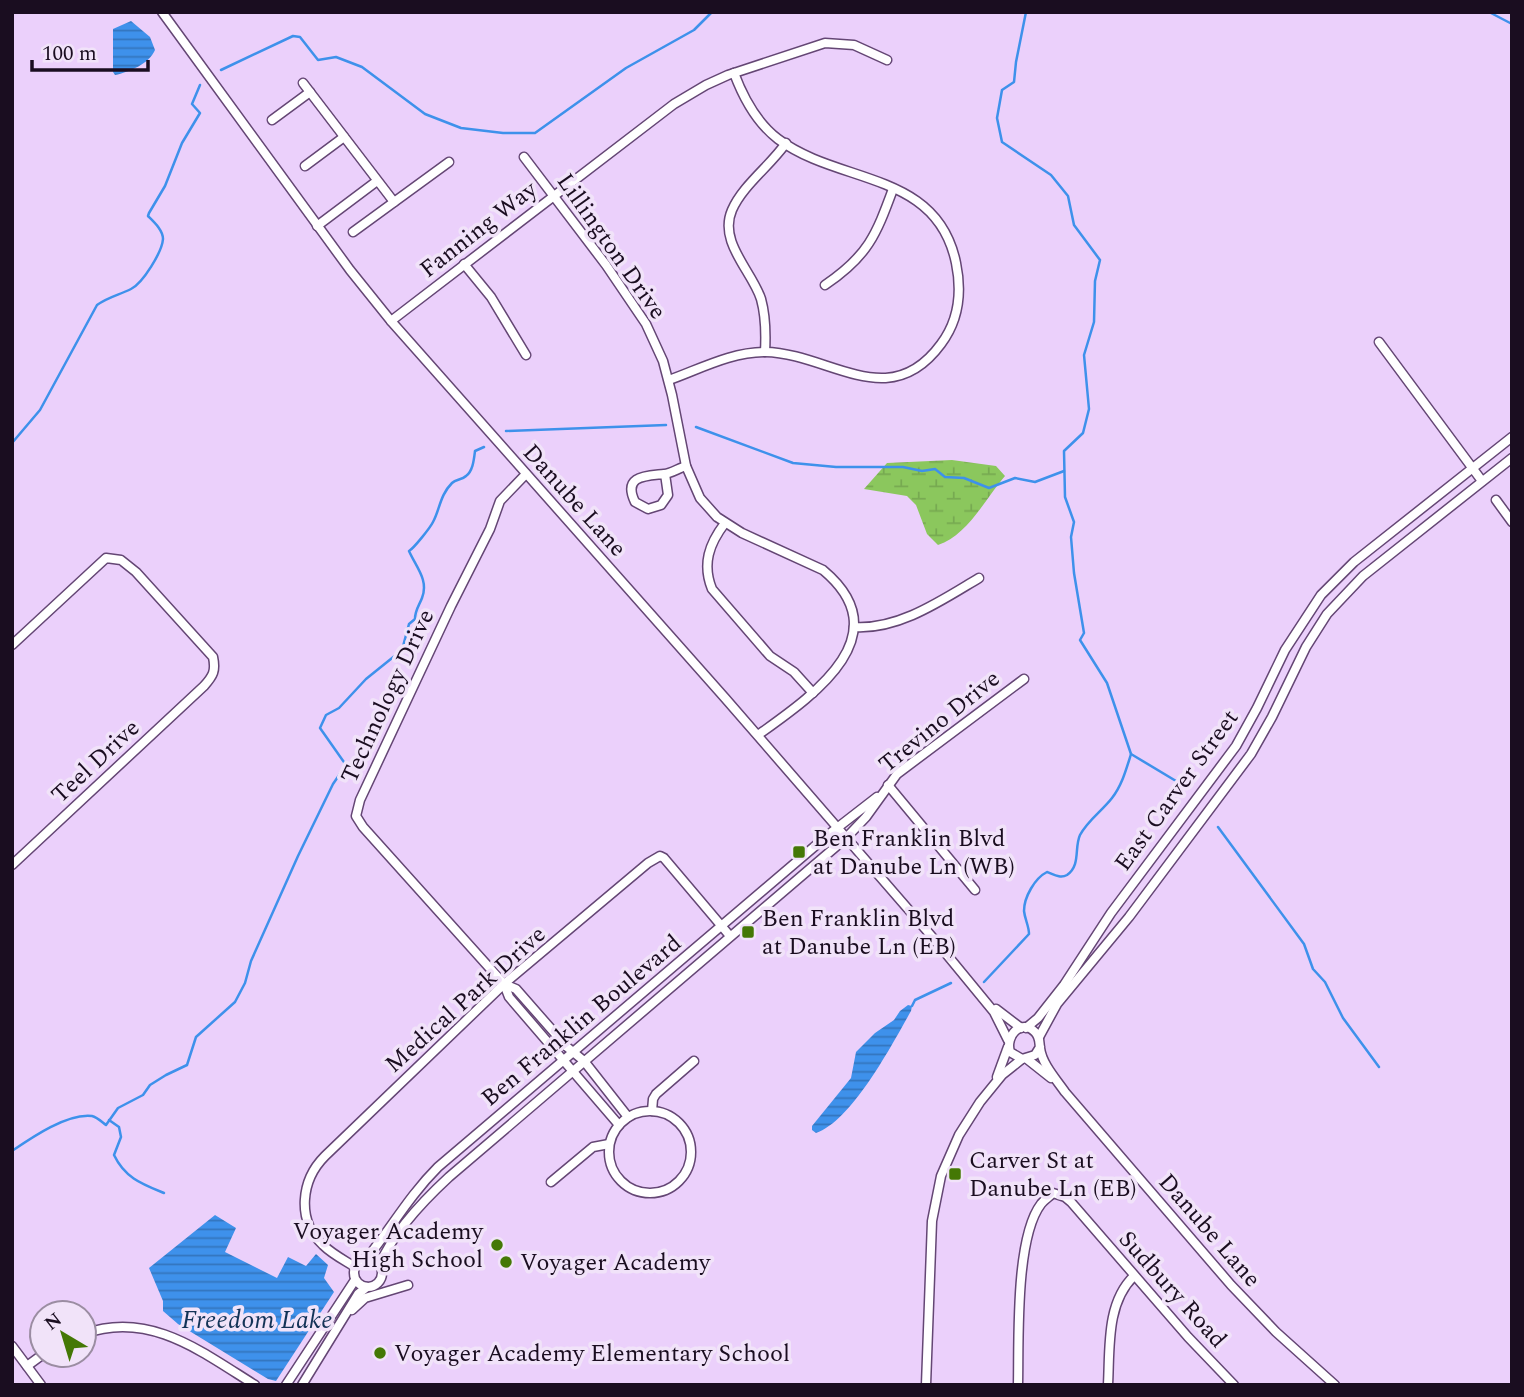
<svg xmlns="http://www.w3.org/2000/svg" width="1524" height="1397" viewBox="0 0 1524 1397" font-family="Spectral,serif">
  <defs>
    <pattern id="wetland-marsh" width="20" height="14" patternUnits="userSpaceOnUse" patternTransform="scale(1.75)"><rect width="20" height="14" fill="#8bc75d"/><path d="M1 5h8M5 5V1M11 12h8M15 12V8" fill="none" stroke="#77aa51"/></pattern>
    <pattern id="water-rules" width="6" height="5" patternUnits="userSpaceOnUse" patternTransform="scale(1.75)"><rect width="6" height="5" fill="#3e91eb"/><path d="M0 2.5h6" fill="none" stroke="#3375be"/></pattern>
  </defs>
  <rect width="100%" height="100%" fill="#ebd0fb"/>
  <path fill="url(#wetland-marsh)" d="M952 460 996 466 1005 476C986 498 967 536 938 545L927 534 916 505 907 496 864 489 887 463Z"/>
  <g fill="url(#water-rules)">
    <path d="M131 21 150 37 155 50C149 64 129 72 115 75L113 72V29Z"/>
    <path d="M908 1005 912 1006 911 1011C893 1043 852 1121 816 1133L812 1130V1126L851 1078 856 1052 875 1033 894 1020 900 1011Z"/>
    <polygon points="215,1215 236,1228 225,1252 277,1278 288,1257 306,1266 316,1254 328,1265 324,1278 334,1292 276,1381 268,1379 178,1324 163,1311 163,1301 149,1268"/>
  </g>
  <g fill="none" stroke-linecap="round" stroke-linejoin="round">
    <g stroke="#3e91eb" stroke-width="2.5">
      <polyline points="1026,12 1016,62 1014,82 1002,90 997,118 1002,142 1051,175 1068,196 1074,225 1100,260 1095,281 1094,322 1084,355 1089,409 1083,433 1064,451 1065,497 1074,522 1071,537 1074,573 1084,633 1080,640 1107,683 1131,754 1186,787"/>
      <polyline points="1489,12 1512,24"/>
      <polyline points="221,70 293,36 300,37 318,60 336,57 362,67 425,114 461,128 503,133 535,133 626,68 694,30 712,12"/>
      <polyline points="696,427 793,463 836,467 903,467 922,471 935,469 945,477 964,478 989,488 1015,478 1035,482 1064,471"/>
      <polyline points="506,431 666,425"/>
      <path d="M12 443 40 410 97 305C108 297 119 295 131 289 143 283 162 252 163 239 163 230 154 222 148 216L149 213 165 186 182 143 200 113 192 104 200 85"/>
      <polyline points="1218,827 1304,944 1313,969 1325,982 1343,1018 1379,1067"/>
      <path d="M984 982 1029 934C1029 926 1025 920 1024 911 1024 897 1035 878 1047 872 1053 874 1060 879 1067 875 1081 865 1074 848 1080 835 1088 820 1102 811 1112 798 1122 785 1126 770 1131 754"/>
      <polyline points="912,1006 915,1000 951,983"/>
      <path d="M109 1120 119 1127 121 1137 114 1155C125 1178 142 1184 164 1193"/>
      <path d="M12 1151C31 1138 67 1113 92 1116 97 1117 102 1122 106 1125L118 1108 143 1095 150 1085 166 1075 187 1065 196 1037 235 1002 245 983 251 961 298 856 333 784 346 765 320 728 326 715 339 708 366 679 402 650 409 624 415 619C415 610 419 606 422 598 429 580 416 567 409 551 414 548 430 528 433 522 440 509 440 495 452 483 456 479 462 480 466 476 473 471 474 459 475 451L484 447"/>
    </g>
    <defs>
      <g id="minor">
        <polyline points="162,12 350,270 391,321 725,698 934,939 994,1012 1008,1040"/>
        <polyline points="303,83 394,202"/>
        <polyline points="272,120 310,92"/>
        <path d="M524 157 606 265 646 324 663 361 672 395 686 466 700 498 717 517 742 533 823 570C902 636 811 697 758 735"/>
        <polyline points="305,166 344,137"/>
        <polyline points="317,226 377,181"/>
        <polyline points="353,232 449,162"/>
        <polyline points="464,264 491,297 526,355"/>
        <path d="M825 285C868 256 876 235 893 189"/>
        <polyline points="391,321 674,104 706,85 728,75 825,43 854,45 887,60"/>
        <polyline points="1379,342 1482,481"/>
        <path d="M765 352C766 334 766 317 761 299 752 271 718 242 732 210 743 185 770 166 786 143"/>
        <path d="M669 380C700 369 731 352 765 352 829 353 889 415 941 344 959 320 962 292 956 263 937 170 839 185 778 139 757 123 743 97 734 73"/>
        <polyline points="526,474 500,501 490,529 451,606 360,800 356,816 363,827 504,984 509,997 619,1125"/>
        <path d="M665 474 668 495 661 505 648 509 635 502C622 475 647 476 664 474 670 474 679 468 686 466"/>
        <polyline points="1496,500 1512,522"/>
        <path d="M725 523C709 544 702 564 712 589L770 656 794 672 813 693"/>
        <path d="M854 627C899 630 942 600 979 578"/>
        <path d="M12 645 106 558 121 560 136 572 213 657C216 671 213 676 204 686L12 865"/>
        <polyline points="888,785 975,890"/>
        <polyline points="504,984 516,989 567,1047 584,1061 628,1117"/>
        <polyline points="996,1009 1021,1028"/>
        <polyline points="1026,1028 1038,1018 1064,985 1111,913 1236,746 1257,708 1285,650 1321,595 1354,562 1512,437"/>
        <polyline points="1039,1037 1057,1004 1129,917 1251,754 1272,717 1306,647 1327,614 1363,576 1512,458"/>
        <path d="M1040 1047 1035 1055 1022 1059 1010 1052C1005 1036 1021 1018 1035 1032 1040 1037 1039 1041 1040 1048 1042 1064 1056 1079 1065 1092L1231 1285 1276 1332 1335 1385"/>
        <polyline points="1027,1059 1051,1078"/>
        <polyline points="997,1077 1008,1047"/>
        <circle cx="650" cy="1152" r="41"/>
        <polyline points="652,1111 653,1099 656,1094 694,1061"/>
        <polyline points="551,1182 593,1147 609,1144"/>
        <path d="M367 1258C392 1227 409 1196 438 1167L828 835 877 797"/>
        <circle cx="368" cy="1273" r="14"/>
        <path d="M380 1264C394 1231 423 1201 449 1177L846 838 866 817 897 774 1024 679"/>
        <path d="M355 1267C344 1260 332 1254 323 1245 296 1220 301 1180 325 1156L504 984 648 863 660 856 664 858 730 936"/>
        <polyline points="352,1310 365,1298 408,1285"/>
        <path d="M84 1334C149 1310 202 1352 255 1385"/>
        <polyline points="12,1346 41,1385"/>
        <polyline points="27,1366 42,1355"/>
        <polyline points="286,1385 355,1280"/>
        <polyline points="302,1385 358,1294 367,1287"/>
        <polyline points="926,1385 932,1221 941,1176 959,1135 980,1102 1002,1075 1022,1059"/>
        <path d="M1018 1385C1019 1341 1015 1238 1041 1204 1044 1200 1049 1197 1053 1193L1065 1197 1071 1202 1188 1337 1234 1385"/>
        <path d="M1108 1385C1110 1348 1106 1303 1134 1276"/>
      </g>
    </defs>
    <use href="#minor" stroke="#644674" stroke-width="11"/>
    <use href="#minor" stroke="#fff" stroke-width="8"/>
  </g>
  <g fill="#447805" stroke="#f1e3f9" stroke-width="2.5">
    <rect x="792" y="845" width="14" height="14" rx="3.5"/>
    <rect x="741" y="925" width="14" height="14" rx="3.5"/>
    <rect x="948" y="1167" width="14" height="14" rx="3.5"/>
    <circle cx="497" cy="1245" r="7"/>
    <circle cx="506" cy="1262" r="7"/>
    <circle cx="380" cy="1353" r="7"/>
  </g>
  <g text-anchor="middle" stroke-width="7" stroke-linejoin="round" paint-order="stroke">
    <g font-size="24" fill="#1a0d20" stroke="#f1e3f9">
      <text transform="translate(478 229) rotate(-38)" y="8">Fanning Way</text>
      <text transform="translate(612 246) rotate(55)" y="8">Lillington Drive</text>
      <text transform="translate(575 500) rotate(48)" y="8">Danube Lane</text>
      <text transform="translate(387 696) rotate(-65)" y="8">Technology Drive</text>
      <text transform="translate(939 721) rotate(-39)" y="8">Trevino Drive</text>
      <text transform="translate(95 761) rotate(-43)" y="8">Teel Drive</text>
      <text transform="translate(1176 790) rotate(-54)" y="8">East Carver Street</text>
      <text transform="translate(465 999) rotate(-42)" y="8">Medical Park Drive</text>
      <text transform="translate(581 1020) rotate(-40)" y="8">Ben Franklin Boulevard</text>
      <text transform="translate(1210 1230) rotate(49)" y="8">Danube Lane</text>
      <text transform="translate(1173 1289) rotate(48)" y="8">Sudbury Road</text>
    </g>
    <g font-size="24" fill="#1a0d20" stroke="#f1e3f9" text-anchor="start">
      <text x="813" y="846">Ben Franklin Blvd<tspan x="813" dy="28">at Danube Ln (WB)</tspan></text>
      <text x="762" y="926">Ben Franklin Blvd<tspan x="762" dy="28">at Danube Ln (EB)</tspan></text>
      <text x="969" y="1168">Carver St at<tspan x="969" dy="28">Danube Ln (EB)</tspan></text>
      <text x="483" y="1239" text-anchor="end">Voyager Academy<tspan x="483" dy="28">High School</tspan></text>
      <text x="520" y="1270">Voyager Academy</text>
      <text x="394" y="1361">Voyager Academy Elementary School</text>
    </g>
    <g font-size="26" font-style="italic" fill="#133357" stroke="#f1e3f9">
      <text x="257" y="1328">Freedom Lake</text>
    </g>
  </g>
  <rect width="1524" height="1397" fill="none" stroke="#1a0d20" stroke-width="28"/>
  <g transform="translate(63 1334) rotate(322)"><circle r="33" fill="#f1e3f9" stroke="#9b8da2" stroke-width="2"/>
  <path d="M0-5L12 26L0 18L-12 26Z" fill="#447805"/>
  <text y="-10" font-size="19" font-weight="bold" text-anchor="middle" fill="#1a0d20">N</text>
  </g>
  <path d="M32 60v10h116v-10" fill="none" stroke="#1a0d20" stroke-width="3.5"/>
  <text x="42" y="60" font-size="21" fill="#1a0d20" stroke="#f1e3f9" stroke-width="5" paint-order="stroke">100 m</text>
</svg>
